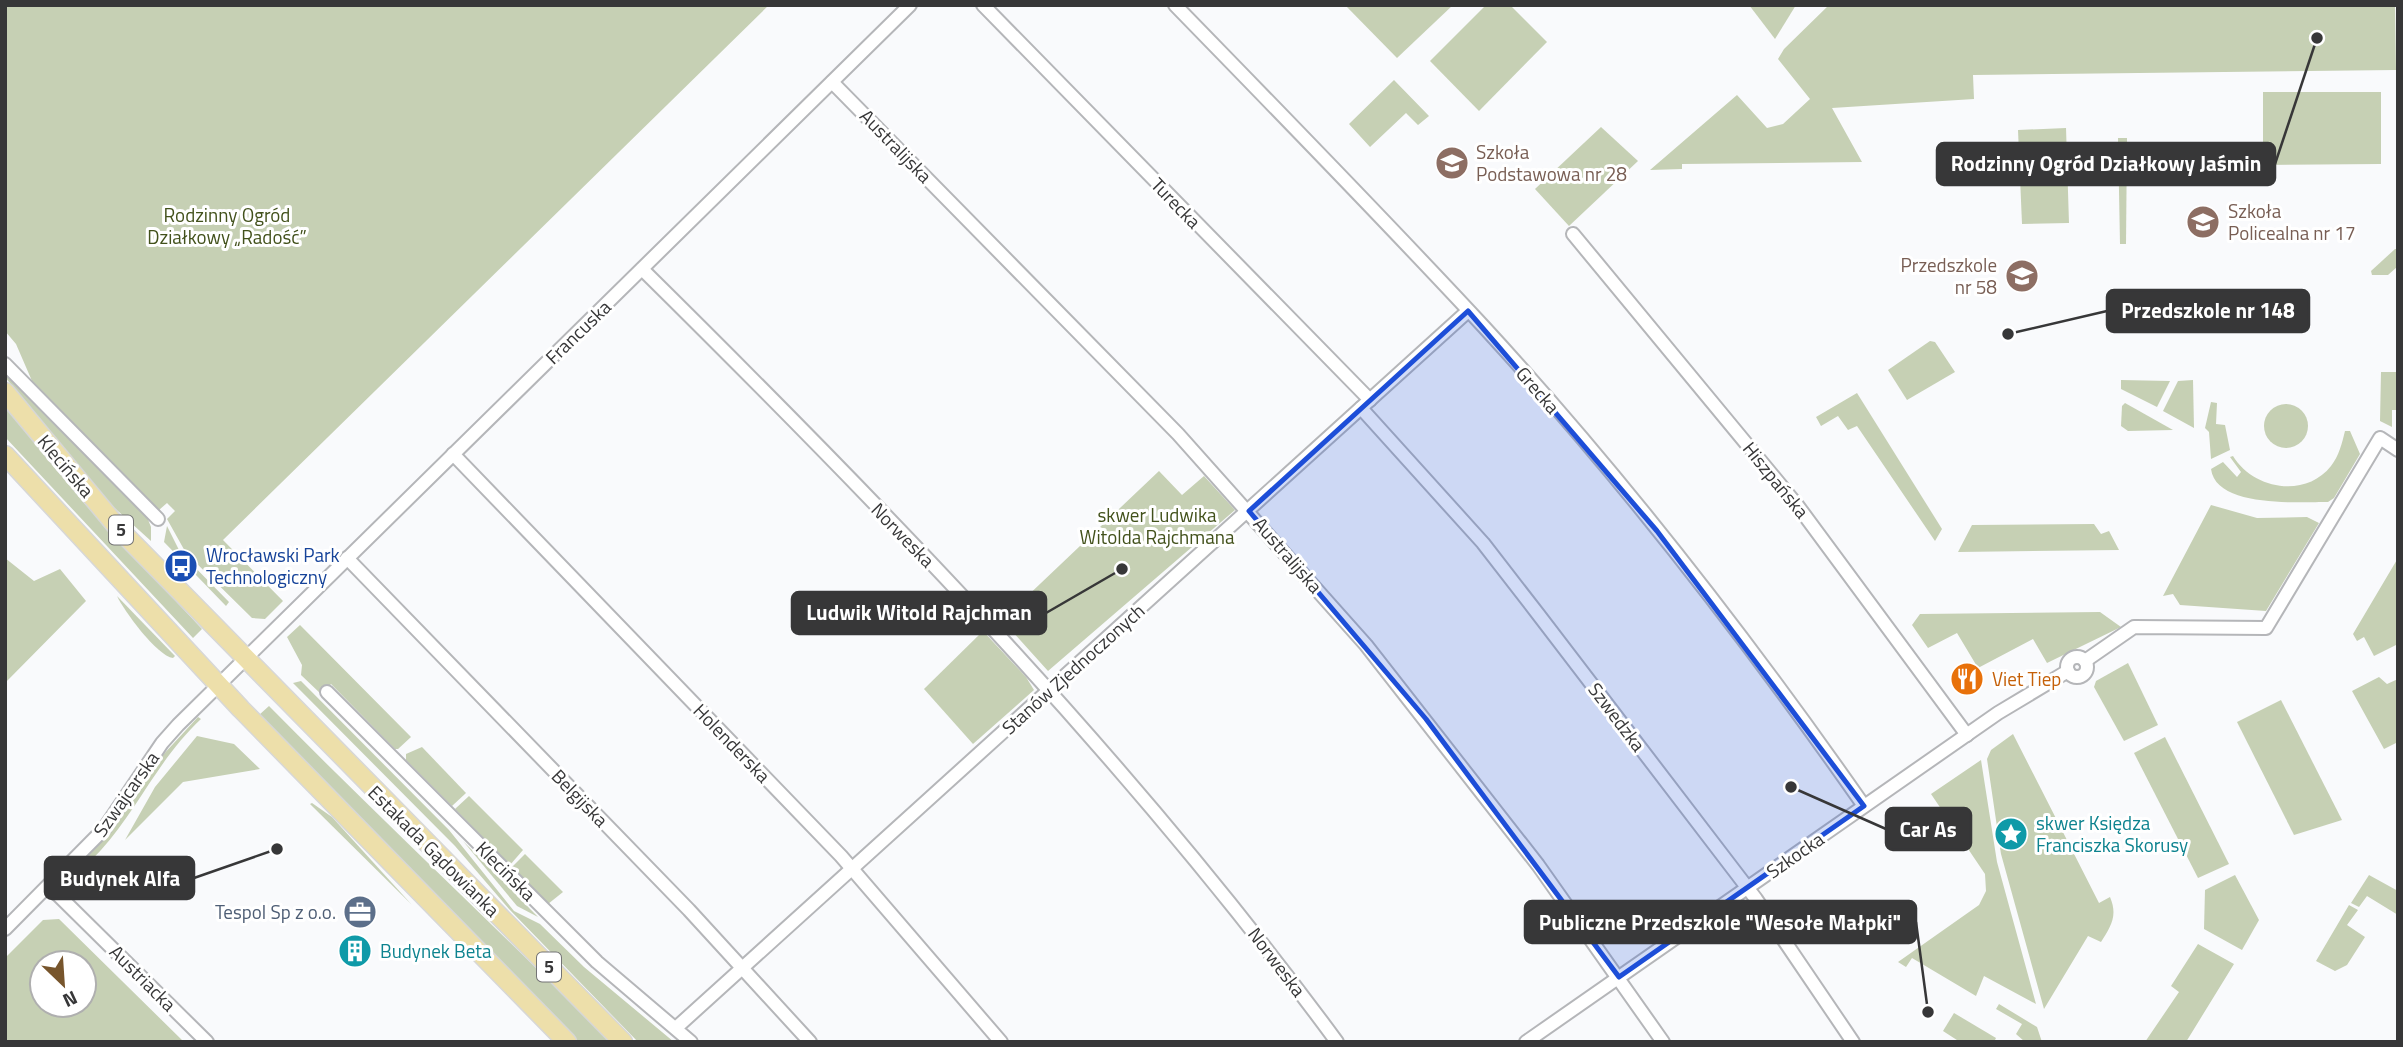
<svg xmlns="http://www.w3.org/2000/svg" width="2403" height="1047" viewBox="0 0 2403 1047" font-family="'Titillium Web',sans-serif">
  <rect width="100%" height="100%" fill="#f9fafc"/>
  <g fill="#c6d0b4" fill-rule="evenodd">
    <polygon points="5,5 769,5 223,540 283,601 265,619 252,618 186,553 167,519 175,511 167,503 159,510 32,381 16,344 5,331"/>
    <polygon points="1345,5 1453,5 1397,58"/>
    <polygon points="1486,5 1510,5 1547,42 1479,111 1430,61"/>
    <polygon points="1749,5 1796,5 1775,39"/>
    <polygon points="1829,5 2395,5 2396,70 1973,75 1974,99 1832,108 1862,162 1682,164 1682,169 1650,170 1737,95 1767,128 1783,124 1810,99 1778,59 1784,49"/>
    <polygon points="1394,80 1429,116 1418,125 1406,113 1370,147 1349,124"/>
    <polygon points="2263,92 2381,92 2381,164 2263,165"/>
    <polygon points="1601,127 1638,161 1569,226 1535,189"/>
    <polygon points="2066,128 2069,223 2022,224 2018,130"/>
    <polygon points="2118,138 2127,138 2126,244 2120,244"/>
    <polygon points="2395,249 2398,249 2397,267 2388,275 2372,275 2371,271"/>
    <polygon points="1930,341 1935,342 1955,372 1907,400 1888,370"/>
    <polygon points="5,368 147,517 151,527 151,541 109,503 40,420 5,377"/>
    <polygon points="2381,372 2398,372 2398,410 2392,410 2392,427 2380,421"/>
    <polygon points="2121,380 2170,381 2157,407 2121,389"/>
    <polygon points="2193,380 2194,428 2163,411 2178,381"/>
    <polygon points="1857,393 1942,529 1935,541 1857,426 1848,430 1838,416 1821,426 1816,417"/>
    <polygon points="2211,402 2217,403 2216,424 2225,425 2230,450 2211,459 2209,432 2205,428"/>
    <polygon points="2125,403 2173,430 2128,431 2121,426 2122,406"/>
    <circle cx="2286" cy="426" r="22"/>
    <polygon points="5,407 83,502 202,629 193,638 5,437"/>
    <path d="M2345 431H2350L2360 454 2334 498 2328 502C2298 502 2216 508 2211 469L2223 462 2237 477 2241 472 2230 457 2233 456C2253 489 2305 499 2331 466 2339 456 2342 443 2345 431Z"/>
    <polygon points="1159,471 1182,495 1204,476 1235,510 1048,671 1002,620"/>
    <polygon points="2211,505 2257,518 2307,517 2319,523 2266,611 2180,605 2173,594 2163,596"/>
    <polygon points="2094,524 2101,534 2109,531 2119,550 1958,552 1972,525"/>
    <polygon points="167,526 180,552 229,602 226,606 164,542"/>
    <polygon points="5,558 34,581 60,569 86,601 5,683"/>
    <polygon points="2398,558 2398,644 2374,656 2364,637 2357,641 2353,634"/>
    <path d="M117 596 175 656 173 658C157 656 124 611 117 596Z"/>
    <polygon points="2100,612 2121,627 2047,663 2033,639 1978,668 1957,633 1928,648 1912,625 1920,614"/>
    <polygon points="300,625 411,737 398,749 395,749 331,684 321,694 301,675 302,665 287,637"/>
    <polygon points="983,631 1026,677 1034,690 973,744 924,689"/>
    <polygon points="2128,663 2158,725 2124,741 2094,687 2096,681"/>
    <polygon points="2379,677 2387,684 2398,679 2398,742 2384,749 2352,691"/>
    <polygon points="301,681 449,830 514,911 540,924 584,967 674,1042 638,1042 509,909 455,846 293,683"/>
    <polygon points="2281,700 2342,820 2294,835 2237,722"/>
    <path d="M269 706C381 820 498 928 610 1042H579L259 715Z"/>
    <path d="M198 717 201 719C159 758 138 809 101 850 89 864 71 874 68 893L71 875 112 830 161 757Z"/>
    <path d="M2013 734 2099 903 2110 897C2118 916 2111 926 2101 942L2088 936 2044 1009 2001 854 1987 759 1991 750Z"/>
    <polygon points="197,736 234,744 260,769 183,782 125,840 155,787"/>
    <polygon points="2165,737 2229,864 2198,878 2134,753"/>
    <polygon points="422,747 466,793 452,806 406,760 406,754"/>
    <polygon points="1981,760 1997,862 2036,1004 1984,976 1976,996 1912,958 1906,967 1898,962 1979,905 1986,891 1985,874 1931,794"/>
    <polygon points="469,796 523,850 510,865 455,809"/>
    <polygon points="312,803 332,817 412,905 310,804"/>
    <polygon points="463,841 464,842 538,917 517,906"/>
    <polygon points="525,854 563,892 548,904 512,867"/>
    <polygon points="2235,875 2259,920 2242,950 2204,929 2205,890"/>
    <polygon points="2369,875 2398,891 2398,915 2367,896 2359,907 2351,903"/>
    <polygon points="2349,905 2358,910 2347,925 2365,937 2347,965 2335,971 2316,961"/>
    <path d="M59 919 184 1042H5V958L43 920ZM42 963H84V1005H42Z"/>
    <polygon points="2198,944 2234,964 2186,1042 2145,1042 2179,992 2171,986"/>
    <polygon points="1999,1004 2037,1027 2042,1042 2025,1042 2016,1034 2022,1024 1996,1009"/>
    <polygon points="1954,1013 1996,1038 1994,1042 1960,1042 1943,1031"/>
  </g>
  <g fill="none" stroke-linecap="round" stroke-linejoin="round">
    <defs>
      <g id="street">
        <polyline points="983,5 1370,400"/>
        <path d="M1175 5C1279 112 1383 218 1484 327 1622 477 1748 640 1864 806"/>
        <polyline points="832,82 1178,434 1366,645 1538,865 1663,1042"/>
        <polyline points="1573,234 1797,505 1967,735"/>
        <path d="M642 269C889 513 1131 762 1337 1042"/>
        <polyline points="5,364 158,519"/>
        <polyline points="1361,408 1483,543 1538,614 1756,899 1853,1042"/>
        <polyline points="453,454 841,856 1001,1042"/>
        <polyline points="347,558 689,910 810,1042"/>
        <circle cx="2077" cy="667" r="10"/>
        <polyline points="2085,661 2134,627 2266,628 2380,438 2398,450"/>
        <polyline points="327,692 597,962 691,1042"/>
        <polyline points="49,886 207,1042"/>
        <polyline points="5,929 104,829 162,743 178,725 910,5"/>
        <polyline points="677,1027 1468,311"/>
        <polyline points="1526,1042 1998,713 2068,671"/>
      </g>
      <g id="primary">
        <polyline points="5,392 119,529 623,1042"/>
        <polyline points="5,455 241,709 567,1042"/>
      </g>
    </defs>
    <use href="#street" stroke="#b5b6b9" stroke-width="16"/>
    <use href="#primary" stroke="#d7d7d7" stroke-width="21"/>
    <use href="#street" stroke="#fff" stroke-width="12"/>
    <use href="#primary" stroke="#eddfaa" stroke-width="18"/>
  </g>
  <path fill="#1d4ed8" fill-opacity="0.2" stroke="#1d4ed8" stroke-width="5" stroke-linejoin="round" d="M1468 311 1657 531 1864 806 1619 977 1426 719 1249 511Z"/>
  <defs>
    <symbol id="school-disc" viewBox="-11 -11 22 22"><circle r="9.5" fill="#8d6e63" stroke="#fff"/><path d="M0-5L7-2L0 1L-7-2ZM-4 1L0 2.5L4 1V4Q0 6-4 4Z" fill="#fff"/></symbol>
    <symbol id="university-disc" viewBox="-11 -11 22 22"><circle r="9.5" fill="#8d6e63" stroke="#fff"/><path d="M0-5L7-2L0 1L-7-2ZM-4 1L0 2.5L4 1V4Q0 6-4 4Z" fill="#fff"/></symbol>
    <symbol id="bus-disc" viewBox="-11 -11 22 22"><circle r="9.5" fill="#1a4fb4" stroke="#fff"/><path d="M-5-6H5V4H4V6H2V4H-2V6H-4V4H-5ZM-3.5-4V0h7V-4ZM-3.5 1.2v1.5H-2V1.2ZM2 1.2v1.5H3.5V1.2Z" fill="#fff"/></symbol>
    <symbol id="restaurant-disc" viewBox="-11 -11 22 22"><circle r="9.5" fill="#e8710a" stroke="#fff"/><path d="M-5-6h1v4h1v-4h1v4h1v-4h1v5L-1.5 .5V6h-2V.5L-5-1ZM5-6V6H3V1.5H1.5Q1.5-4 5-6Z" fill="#fff"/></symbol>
    <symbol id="sight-disc" viewBox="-11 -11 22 22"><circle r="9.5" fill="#0f9aa8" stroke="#fff"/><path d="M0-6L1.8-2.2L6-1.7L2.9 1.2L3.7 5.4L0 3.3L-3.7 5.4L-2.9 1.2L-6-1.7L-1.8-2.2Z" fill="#fff"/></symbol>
    <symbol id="office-disc" viewBox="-11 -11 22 22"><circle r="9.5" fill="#5c6f8a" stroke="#fff"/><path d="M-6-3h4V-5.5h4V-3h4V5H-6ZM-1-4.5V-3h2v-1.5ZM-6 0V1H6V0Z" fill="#fff"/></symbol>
    <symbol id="building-disc" viewBox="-11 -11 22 22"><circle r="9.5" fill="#0f9aa8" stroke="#fff"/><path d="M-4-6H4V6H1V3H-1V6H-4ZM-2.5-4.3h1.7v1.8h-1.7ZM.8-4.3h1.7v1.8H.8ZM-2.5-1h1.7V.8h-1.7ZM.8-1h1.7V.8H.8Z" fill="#fff"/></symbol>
  </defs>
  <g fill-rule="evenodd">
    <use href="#school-disc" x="1433" y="144" width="38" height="38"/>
    <use href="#university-disc" x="2184" y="203" width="38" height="38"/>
    <use href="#school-disc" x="2003" y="257" width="38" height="38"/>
    <use href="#bus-disc" x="162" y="547" width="38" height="38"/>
    <use href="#restaurant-disc" x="1948" y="660" width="38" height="38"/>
    <use href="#sight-disc" x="1992" y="815" width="38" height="38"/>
    <use href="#office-disc" x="341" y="893" width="38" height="38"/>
    <use href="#building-disc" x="336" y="932" width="38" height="38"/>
  </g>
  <g text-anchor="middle" stroke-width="6" stroke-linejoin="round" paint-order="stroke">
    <g fill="#fff" stroke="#737374" stroke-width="2">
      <rect x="109" y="515.5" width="24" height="29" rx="5"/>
      <rect x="537" y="952.5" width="24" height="29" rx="5"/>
    </g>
    <g font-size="18" font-weight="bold" fill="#373738">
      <text x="121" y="536">5</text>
      <text x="549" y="973">5</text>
    </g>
    <g font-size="19" fill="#373738" stroke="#fff">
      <text transform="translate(896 146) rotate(46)" y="7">Australijska</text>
      <text transform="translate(1176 203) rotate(46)" y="7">Turecka</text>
      <text transform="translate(578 332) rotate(-44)" y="7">Francuska</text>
      <text transform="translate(1538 390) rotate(49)" y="7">Grecka</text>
      <text transform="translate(66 466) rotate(50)" y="7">Klecińska</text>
      <text transform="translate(1776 480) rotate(51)" y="7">Hiszpańska</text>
      <text transform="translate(903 535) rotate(46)" y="7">Norweska</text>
      <text transform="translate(1288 555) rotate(49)" y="7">Australijska</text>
      <text transform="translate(1073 669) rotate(-42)" y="7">Stanów Zjednoczonych</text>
      <text transform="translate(1617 717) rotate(53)" y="7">Szwedzka</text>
      <text transform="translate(732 743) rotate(46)" y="7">Holenderska</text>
      <text transform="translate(126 794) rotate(-55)" y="7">Szwajcarska</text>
      <text transform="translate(580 798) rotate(46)" y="7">Belgijska</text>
      <text transform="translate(434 851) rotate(45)" y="7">Estakada Gądowianka</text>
      <text transform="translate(1795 855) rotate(-35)" y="7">Szkocka</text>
      <text transform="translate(506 871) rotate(45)" y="7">Klecińska</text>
      <text transform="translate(1277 962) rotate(53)" y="7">Norweska</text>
      <text transform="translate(143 978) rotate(45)" y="7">Austriacka</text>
    </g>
    <g font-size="19" fill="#785e54" stroke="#fff" text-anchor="start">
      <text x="1476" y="159">Szkoła<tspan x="1476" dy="22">Podstawowa nr 28</tspan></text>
      <text x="2228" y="218">Szkoła<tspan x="2228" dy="22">Policealna nr 17</tspan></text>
      <text x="1997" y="272" text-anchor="end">Przedszkole<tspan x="1997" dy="22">nr 58</tspan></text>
    </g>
    <g font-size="19" fill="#42511b" stroke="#fff">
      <text x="227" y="222">Rodzinny Ogród<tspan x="227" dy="22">Działkowy „Radość”</tspan></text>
      <text x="1157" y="522">skwer Ludwika<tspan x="1157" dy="22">Witolda Rajchmana</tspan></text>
    </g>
    <g font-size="19" fill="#164399" stroke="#fff" text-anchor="start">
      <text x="206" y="562">Wrocławski Park<tspan x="206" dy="22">Technologiczny</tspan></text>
    </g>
    <g font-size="19" fill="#c56008" stroke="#fff" text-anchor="start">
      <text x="1992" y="686">Viet Tiep</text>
    </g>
    <g font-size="19" fill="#0d838f" stroke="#fff" text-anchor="start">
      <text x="2036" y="830">skwer Księdza<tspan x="2036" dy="22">Franciszka Skorusy</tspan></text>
      <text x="380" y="958">Budynek Beta</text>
    </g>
    <g font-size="19" fill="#4e5e75" stroke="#fff" text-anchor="end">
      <text x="336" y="919">Tespol Sp z o.o.</text>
    </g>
  </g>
  <path fill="none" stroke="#373738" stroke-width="2.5" d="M2317 38L2275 164M2008 334L2107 311M1122 569L1046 613M1791 787L1886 829M277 849L194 878M1928 1012L1916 922"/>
  <g fill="#373738" stroke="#fff" stroke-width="2.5">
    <circle cx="2317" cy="38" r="7"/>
    <circle cx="2008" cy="334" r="7"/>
    <circle cx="1122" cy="569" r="7"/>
    <circle cx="1791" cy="787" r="7"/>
    <circle cx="277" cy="849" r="7"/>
    <circle cx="1928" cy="1012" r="7"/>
  </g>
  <g fill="#373738" stroke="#373738" stroke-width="2.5">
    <rect x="1937" y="143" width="338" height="42" rx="7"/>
    <rect x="2107" y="290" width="202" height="42" rx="7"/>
    <rect x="792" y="592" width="254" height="42" rx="7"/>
    <rect x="1886" y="808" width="85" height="42" rx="7"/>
    <rect x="45" y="857" width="149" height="42" rx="7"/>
    <rect x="1525" y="901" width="391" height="42" rx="7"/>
  </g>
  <g font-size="21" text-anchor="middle" font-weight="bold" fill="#fff">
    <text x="2106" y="171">Rodzinny Ogród Działkowy Jaśmin</text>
    <text x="2208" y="318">Przedszkole nr 148</text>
    <text x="919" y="620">Ludwik Witold Rajchman</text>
    <text x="1928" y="837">Car As</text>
    <text x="120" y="886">Budynek Alfa</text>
    <text x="1720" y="930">Publiczne Przedszkole "Wesołe Małpki"</text>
  </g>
  <rect width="2403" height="1047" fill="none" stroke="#373738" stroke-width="14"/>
  <g transform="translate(63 984) rotate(155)"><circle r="33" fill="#ffffff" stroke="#afafaf" stroke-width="2"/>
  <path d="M0-5L12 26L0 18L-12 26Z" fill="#77552c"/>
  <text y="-10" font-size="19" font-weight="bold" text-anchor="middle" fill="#373738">N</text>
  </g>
</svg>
